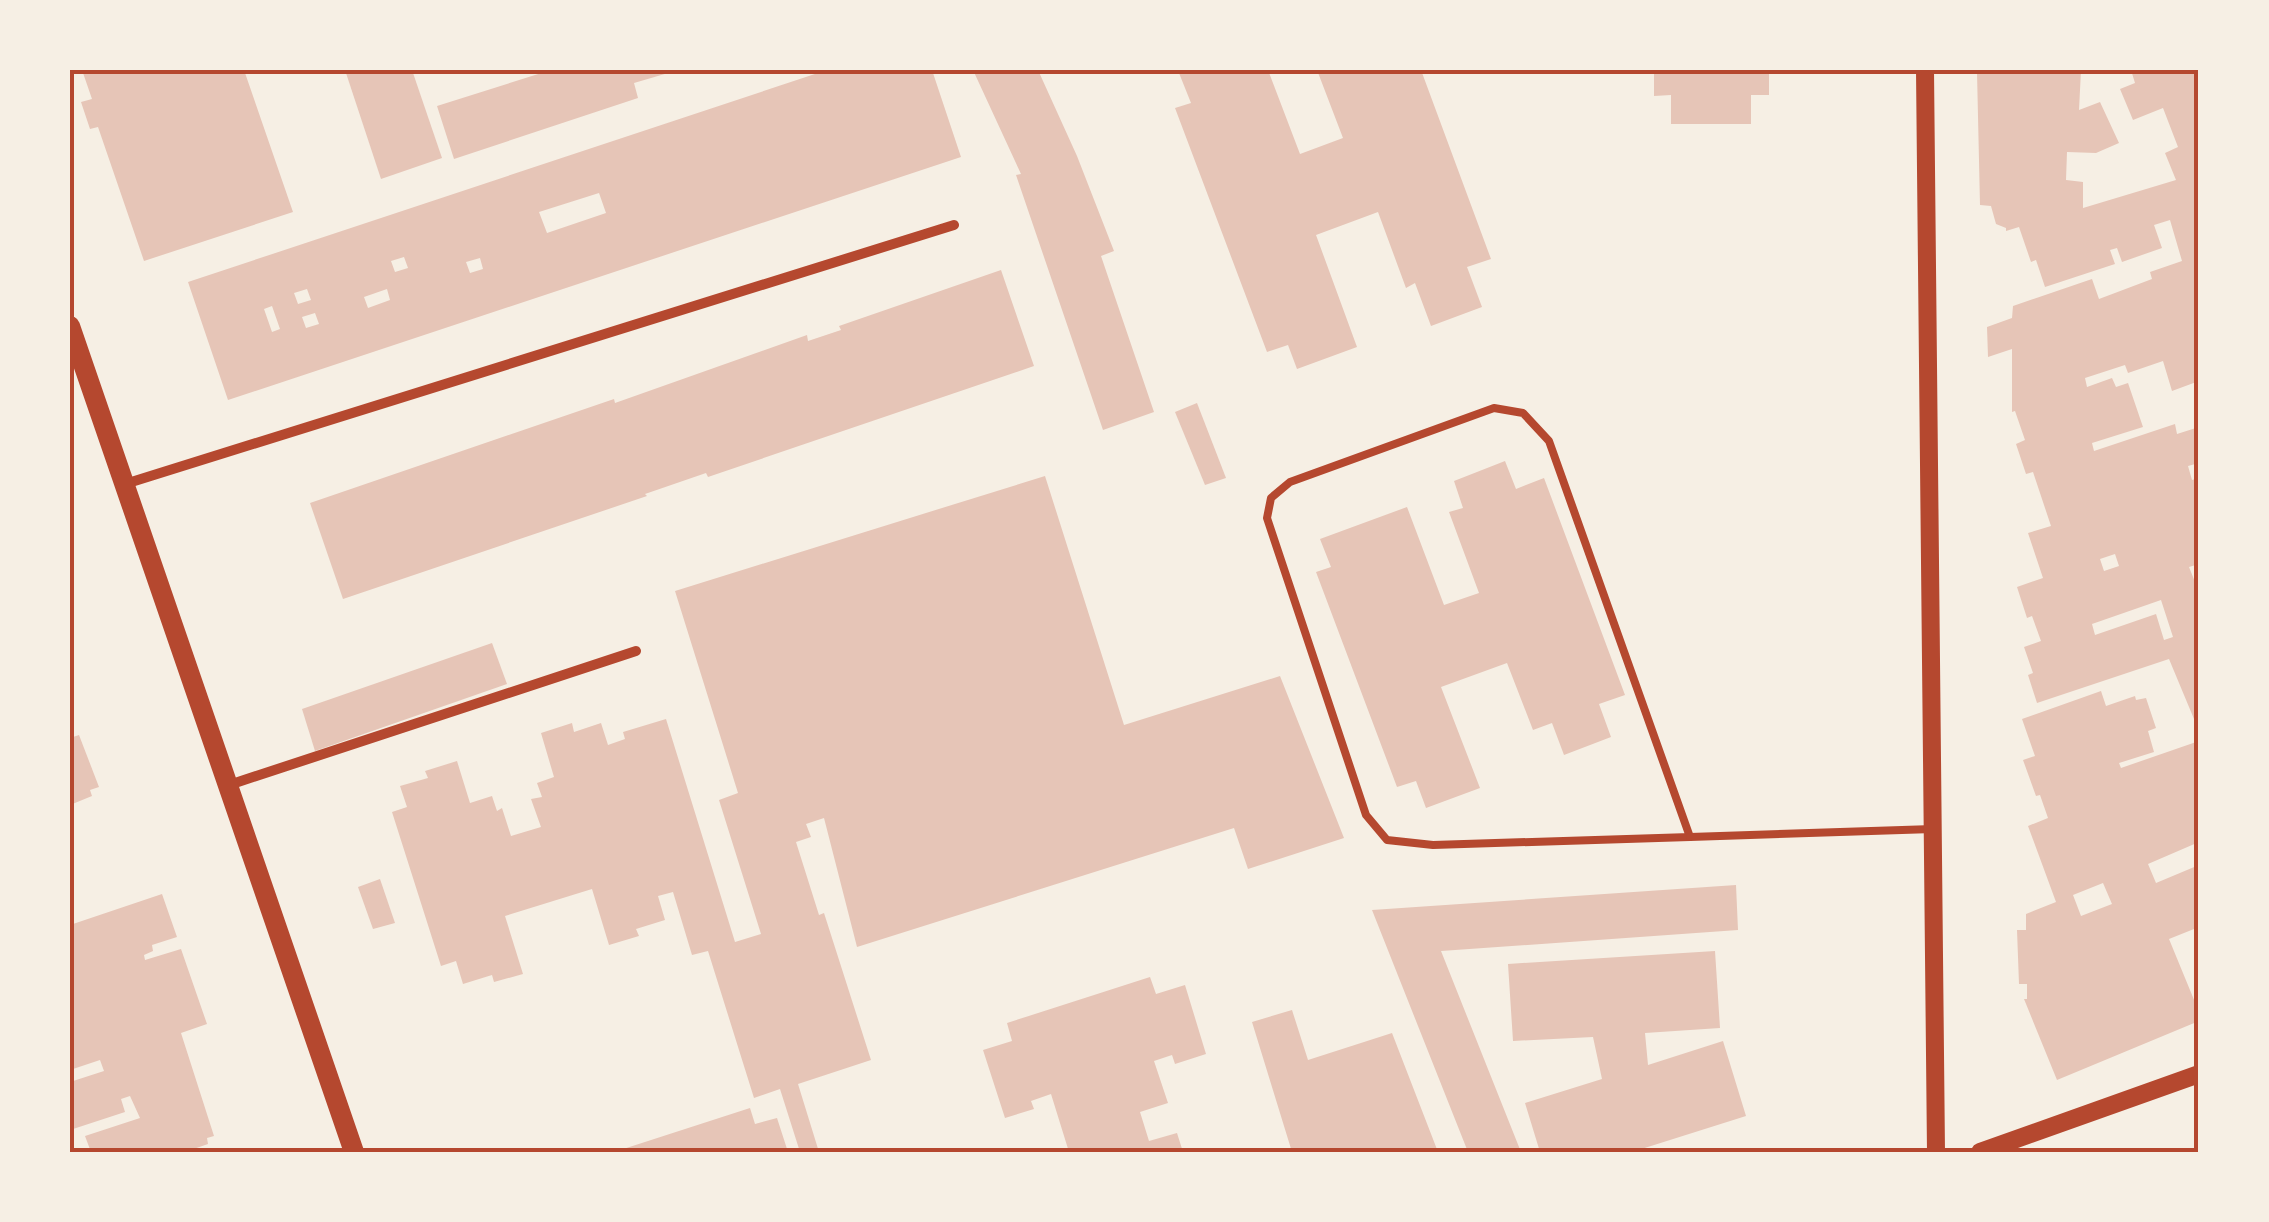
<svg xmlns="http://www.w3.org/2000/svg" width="2269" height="1222" viewBox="0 0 2269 1222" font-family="'PT Sans',sans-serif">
  <rect width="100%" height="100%" fill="#f6efe4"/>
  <g fill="#e6c5b7" fill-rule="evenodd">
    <polygon points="82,70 244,70 293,212 144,261 98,127 90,129 81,102 92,99"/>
    <polygon points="345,70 412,70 442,158 381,179"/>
    <polygon points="551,70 675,71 634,83 638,98 454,159 437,106"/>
    <path d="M827 70H932L961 157 228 400 188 282ZM599 193 606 213 547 233 539 212ZM404 257 408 268 395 272 391 261ZM480 258 483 269 470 273 466 262ZM307 289 311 300 298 304 294 293ZM387 289 390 300 368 308 364 297ZM272 306 280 329 272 332 264 309ZM315 313 319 324 306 328 302 317Z"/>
    <polygon points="973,70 1038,70 1077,156 1114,251 1101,256 1154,412 1103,430 1016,175 1021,174"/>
    <polygon points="1188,70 1268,70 1300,154 1343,138 1317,70 1421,70 1491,259 1467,267 1482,307 1431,326 1415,283 1406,288 1378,212 1316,235 1357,347 1297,369 1288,345 1267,352 1175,108 1191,103 1179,73"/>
    <polygon points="1654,70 1769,70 1769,95 1751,95 1751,124 1671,124 1671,95 1654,96"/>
    <path d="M1985 70H2081L2079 110 2100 102 2119 143 2096 153 2067 152 2066 180 2083 182V208L2176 180 2165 153 2178 147 2163 108 2133 120 2120 89 2135 83 2131 70H2199V381L2172 391 2163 361 2128 373 2125 365 2085 378 2087 387 2112 378 2116 387 2128 383 2143 427 2092 443 2094 451 2175 424 2177 434 2199 427V463L2188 466 2192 480 2199 478V564L2189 567 2197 587H2199V731L2169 659 2037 703 2028 675 2033 673 2024 647 2041 641 2032 616 2027 618 2017 587 2043 578 2028 533 2051 526 2033 472 2026 474 2016 444 2025 440 2015 411 2012 412V349L1988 357 1987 327 2012 318 2013 306 2092 279 2099 299 2152 279 2150 272 2182 261 2170 220 2154 225 2162 248 2122 262 2117 248 2110 250 2115 264 2045 287 2036 260 2031 262 2019 227 2006 231V228L1996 224 1991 206 1980 205 1977 72H1985ZM2115 554 2119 566 2104 571 2100 559ZM2161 600 2173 637 2164 640 2156 614 2095 635 2092 624Z"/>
    <polygon points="1001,270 1034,366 708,477 706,473 645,494 647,496 343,599 310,503 614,399 615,403 807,335 808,341 841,330 839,326"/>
    <polygon points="1197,403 1226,478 1205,485 1175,412"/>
    <polygon points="1505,461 1516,489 1544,478 1625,695 1599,704 1611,737 1564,755 1552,723 1533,730 1507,663 1441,687 1480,788 1426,808 1416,781 1397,787 1316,572 1331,567 1320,539 1407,507 1444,605 1479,593 1449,512 1463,508 1454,481"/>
    <polygon points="1045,476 1124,725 1280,676 1344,838 1248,869 1234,828 857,947 824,818 806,824 811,837 796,842 819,915 824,913 871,1060 798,1084 819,1152 800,1152 780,1089 754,1098 708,951 692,955 673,892 658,896 665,920 636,929 639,936 609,945 592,889 505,916 523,974 494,982 492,975 463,984 456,961 441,966 392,812 407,807 400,786 428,778 425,771 457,761 470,803 492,796 497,811 502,808 511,836 541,827 531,799 542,797 537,783 554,777 541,733 572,723 574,732 601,723 608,745 625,739 623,732 666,719 735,942 761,934 719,800 738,793 675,591"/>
    <polygon points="492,643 507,684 315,751 302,709"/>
    <path d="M2101 691 2106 706 2135 696 2136 700 2146 698 2156 728 2148 731 2154 752 2119 763 2121 768 2199 741V842L2148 864 2156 883 2199 865V927L2169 939 2199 1012V1021L2057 1080 2024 999H2027V984H2019L2017 930H2026V914L2056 902 2028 826 2048 818 2040 795 2036 796 2023 760 2035 756 2022 719ZM2103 883 2112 904 2081 916 2073 895Z"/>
    <polygon points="70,730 73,737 79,735 99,787 90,790 92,796 70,805"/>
    <polygon points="380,879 395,923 373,929 358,887"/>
    <polygon points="1736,885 1738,930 1441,951 1521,1152 1468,1152 1372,910"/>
    <polygon points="162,894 177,937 152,945 153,951 144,955 145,960 181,949 207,1024 181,1033 214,1136 207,1138 208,1144 185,1152 91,1152 85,1136 140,1118 130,1096 121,1099 125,1112 70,1130 70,1082 104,1071 100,1060 70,1070 70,925"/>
    <polygon points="1715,951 1720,1028 1645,1033 1648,1065 1723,1041 1746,1116 1632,1152 1540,1152 1525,1103 1602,1079 1593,1037 1513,1041 1508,964"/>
    <polygon points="1150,977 1156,994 1185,985 1206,1054 1175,1064 1172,1055 1154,1061 1168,1103 1140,1112 1149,1141 1177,1133 1183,1152 1069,1152 1051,1094 1031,1101 1034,1109 1005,1118 983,1050 1012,1041 1007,1023"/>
    <polygon points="1292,1010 1308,1060 1392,1033 1438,1152 1292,1152 1252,1022"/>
    <polygon points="750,1108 755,1124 777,1118 788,1152 614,1152"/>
  </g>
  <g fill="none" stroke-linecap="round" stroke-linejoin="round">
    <g stroke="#b5482f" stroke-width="8">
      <polygon points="1494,408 1523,413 1549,441 1690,837 1433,845 1387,840 1366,815 1267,518 1271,498 1290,482"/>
      <polyline points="1690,837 1933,829"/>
    </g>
    <g stroke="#b5482f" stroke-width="10">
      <polyline points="125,484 954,225"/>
      <polyline points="229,785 636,651"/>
    </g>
    <g stroke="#b5482f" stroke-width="18">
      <polyline points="1925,70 1936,1152"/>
      <polyline points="1980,1152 2199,1074"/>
    </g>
    <polyline stroke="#b5482f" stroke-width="20" points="70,326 354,1152"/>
  </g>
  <rect width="2269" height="1222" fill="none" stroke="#f6efe4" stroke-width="145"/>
  <rect x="72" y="72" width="2124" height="1078" fill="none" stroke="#b5482f" stroke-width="4"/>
</svg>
